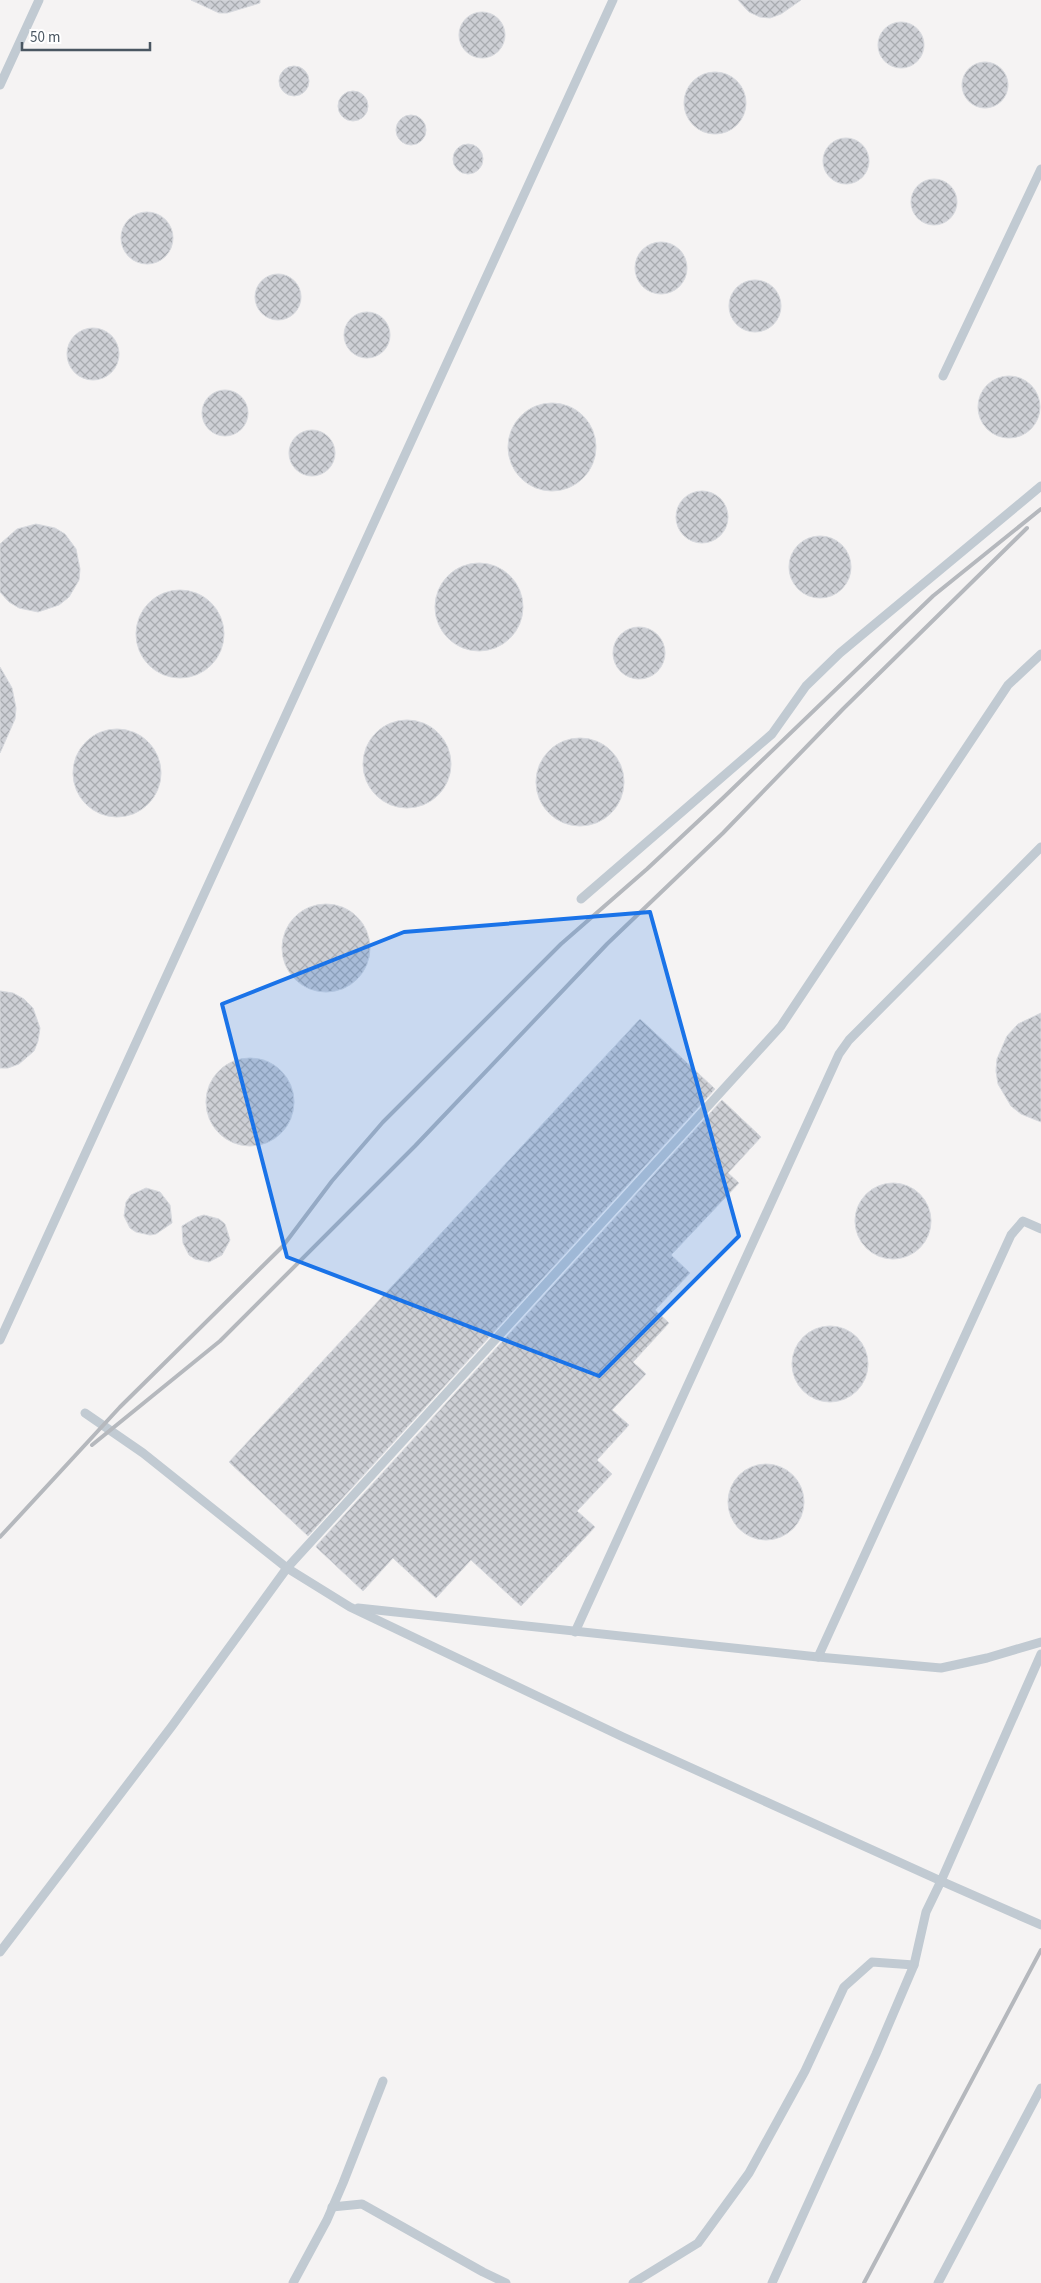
<svg xmlns="http://www.w3.org/2000/svg" width="1041" height="2283" viewBox="0 0 1041 2283" font-family="'Source Sans 3',sans-serif">
  <defs>
    <pattern id="building-cross-hatch" width="8" height="8" patternUnits="userSpaceOnUse" patternTransform="scale(1.25)"><rect width="8" height="8" fill="#cdcfd5"/><path d="M0 0l8 8M0 8l8-8" fill="none" stroke="#a8abb0"/></pattern>
  </defs>
  <rect width="100%" height="100%" fill="#f5f3f3"/>
  <g fill="url(#building-cross-hatch)" stroke="#d7d9de">
    <polygon points="191,0 260,0 260,3 227,13 219,13"/>
    <polygon points="738,0 801,0 781,14 770,18 760,17 749,12"/>
    <circle cx="482" cy="35" r="23"/>
    <circle cx="901" cy="45" r="23"/>
    <circle cx="985" cy="85" r="23"/>
    <circle cx="294" cy="81" r="15"/>
    <circle cx="715" cy="103" r="31"/>
    <circle cx="353" cy="106" r="15"/>
    <circle cx="411" cy="130" r="15"/>
    <circle cx="846" cy="161" r="23"/>
    <circle cx="468" cy="159" r="15"/>
    <circle cx="934" cy="202" r="23"/>
    <circle cx="147" cy="238" r="26"/>
    <circle cx="661" cy="268" r="26"/>
    <circle cx="278" cy="297" r="23"/>
    <circle cx="755" cy="306" r="26"/>
    <circle cx="367" cy="335" r="23"/>
    <circle cx="93" cy="354" r="26"/>
    <circle cx="1009" cy="407" r="31"/>
    <circle cx="225" cy="413" r="23"/>
    <circle cx="552" cy="447" r="44"/>
    <circle cx="312" cy="453" r="23"/>
    <circle cx="702" cy="517" r="26"/>
    <polygon points="36,524 55,528 65,534 76,549 80,569 79,580 69,597 59,605 38,612 19,608 9,602 0,592 0,544 17,529"/>
    <circle cx="820" cy="567" r="31"/>
    <circle cx="479" cy="607" r="44"/>
    <circle cx="180" cy="634" r="44"/>
    <circle cx="639" cy="653" r="26"/>
    <polygon points="0,667 12,688 16,708 15,719 0,753"/>
    <circle cx="407" cy="764" r="44"/>
    <circle cx="117" cy="773" r="44"/>
    <circle cx="580" cy="782" r="44"/>
    <circle cx="326" cy="948" r="44"/>
    <polygon points="0,991 13,993 24,999 33,1008 40,1028 38,1041 34,1051 19,1064 8,1068 0,1068"/>
    <polygon points="1041,1013 1041,1122 1021,1114 1011,1106 998,1084 996,1071 997,1059 1007,1036 1018,1024"/>
    <polygon points="640,1019 715,1089 308,1536 229,1462"/>
    <circle cx="250" cy="1102" r="44"/>
    <polygon points="722,1100 761,1137 728,1173 739,1183 671,1255 690,1273 655,1310 669,1323 633,1362 646,1374 612,1410 629,1425 597,1460 612,1474 577,1511 595,1527 521,1606 471,1560 436,1598 393,1558 363,1591 316,1547 317,1545"/>
    <circle cx="893" cy="1221" r="38"/>
    <polygon points="146,1188 160,1192 170,1205 172,1223 156,1234 150,1235 136,1232 130,1228 124,1216 126,1202 131,1195"/>
    <polygon points="204,1215 219,1219 225,1224 230,1240 222,1255 209,1262 195,1259 189,1255 183,1243 182,1226 197,1217"/>
    <circle cx="830" cy="1364" r="38"/>
    <circle cx="766" cy="1502" r="38"/>
  </g>
  <g fill="none" stroke-linecap="round" stroke-linejoin="round">
    <g stroke="#c1cad2" stroke-width="9">
      <polyline points="0,85 39,0"/>
      <polyline points="943,376 1041,169"/>
      <polyline points="581,899 772,734 806,686 840,653 1041,486"/>
      <polyline points="0,1340 613,0"/>
      <polyline points="85,1413 143,1453 287,1568 350,1607 623,1737 941,1881 1041,1654"/>
      <polyline points="358,1608 818,1657 941,1668 987,1658 1041,1642"/>
      <polyline points="575,1632 839,1054 849,1040 1041,847"/>
      <polyline points="818,1657 1011,1235 1023,1221 1041,1229"/>
      <polyline points="0,1952 172,1726 287,1568 781,1026 1008,685 1041,654"/>
      <polyline points="332,2207 362,2204 483,2272 506,2283"/>
      <polyline points="293,2283 327,2220 343,2183 383,2081"/>
      <polyline points="633,2283 698,2243 749,2173 805,2071 844,1987 872,1962 914,1965"/>
      <polyline points="772,2283 876,2054 914,1965 926,1912 941,1881 1041,1925"/>
      <polyline points="938,2283 1041,2088"/>
    </g>
    <g stroke="#b5b8bd" stroke-width="4">
      <polyline points="92,1445 220,1341 415,1146 607,944 723,833 843,709 1027,528"/>
      <polyline points="0,1537 120,1407 283,1246 332,1181 383,1122 561,944 647,869 723,798 933,596 1041,509"/>
      <polyline points="864,2283 1041,1950"/>
    </g>
  </g>
  <path fill="#1a73e8" fill-opacity="0.2" stroke="#1a73e8" stroke-width="4" stroke-linejoin="round" d="M650 912 739 1236 599 1376 287 1257 222 1004 404 932Z"/>
  <path d="M22 42v8h128v-8" fill="none" stroke="#4a5661" stroke-width="2.5"/>
  <text x="30" y="42" font-size="15" fill="#4a5661" stroke="#ffffff" stroke-width="4" paint-order="stroke">50 m</text>
</svg>
